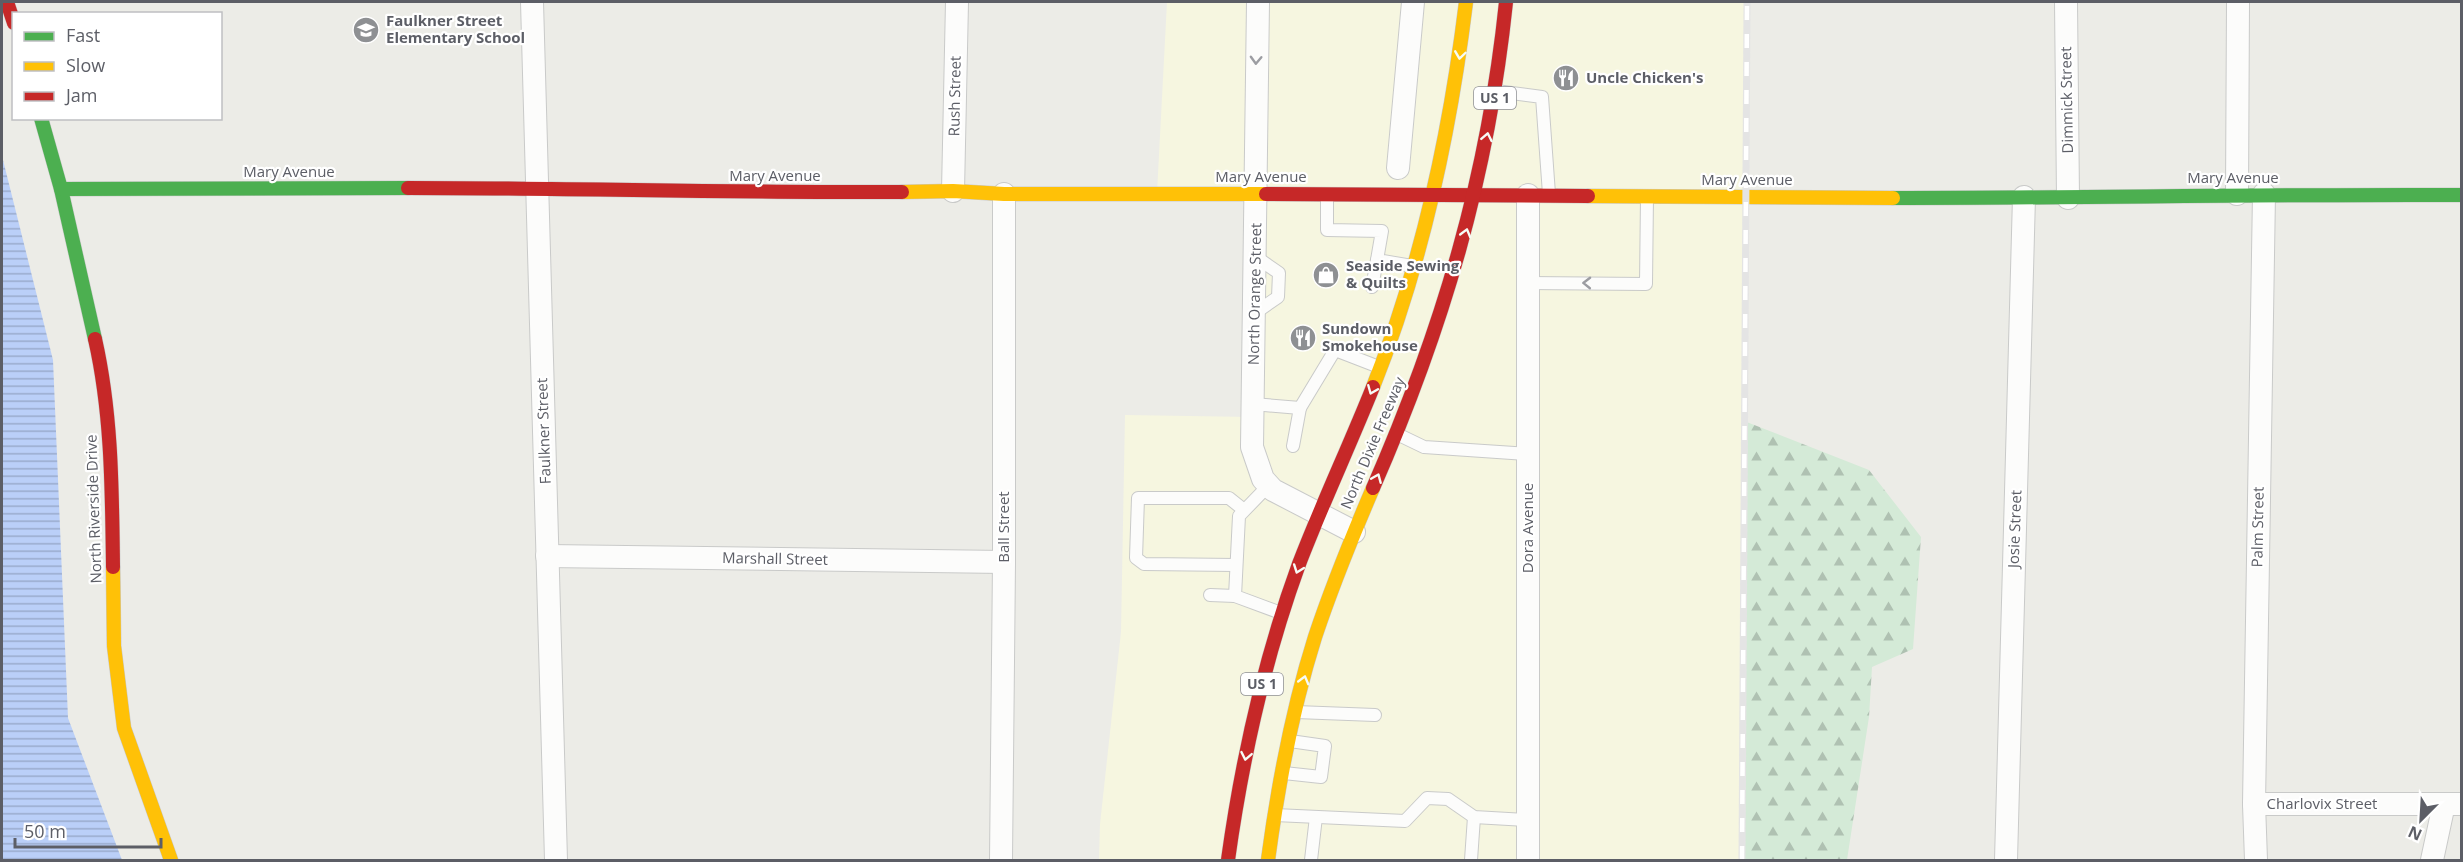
<svg xmlns="http://www.w3.org/2000/svg" width="2463" height="862" viewBox="0 0 2463 862" font-family="'Open Sans',sans-serif">
  <defs>
    <pattern id="forest-firs" width="22" height="20" patternUnits="userSpaceOnUse" patternTransform="scale(1.5)"><rect width="22" height="20" fill="#d4ead7"/><path d="M5 1l3.5 6h-7zM16 11l3.5 6h-7z" fill="#afc1b2"/></pattern>
    <pattern id="water-rules" width="6" height="5" patternUnits="userSpaceOnUse" patternTransform="scale(1.5)"><rect width="6" height="5" fill="#bacff8"/><path d="M0 2.5h6" fill="none" stroke="#9aabcd"/></pattern>
  </defs>
  <rect width="100%" height="100%" fill="#ecece7"/>
  <polygon fill="#f6f6e0" points="1167,2 1747,2 1740,860 1099,860 1100,824 1121,632 1125,415 1252,417 1257,194 1157,193"/>
  <polygon fill="url(#forest-firs)" points="1744,421 1869,470 1921,537 1913,649 1872,667 1869,717 1847,860 1742,860"/>
  <polygon fill="url(#water-rules)" points="2,156 53,360 68,718 122,860 2,860"/>
  <g fill="none" stroke-linecap="round" stroke-linejoin="round">
    <defs>
      <g id="lane">
        <polyline points="1496,91 1542,97 1549,194"/>
        <polyline points="1327,195 1327,230 1382,231 1377,260 1412,266"/>
        <polyline points="1527,283 1646,284 1647,197"/>
        <polyline points="1372,287 1377,260"/>
        <polyline points="1255,313 1278,297 1279,273 1256,257"/>
        <polyline points="1253,404 1300,408 1293,446"/>
        <polyline points="1300,408 1335,350 1379,367"/>
        <polyline points="1397,434 1424,447 1528,454"/>
        <polyline points="1269,485 1239,516 1235,596 1281,613"/>
        <polyline points="1236,565 1144,564 1136,558 1138,498 1229,498 1244,510"/>
        <polyline points="1210,595 1235,596"/>
        <polyline points="1296,712 1375,715"/>
        <polyline points="1284,773 1321,777 1325,746 1290,741"/>
        <polyline points="1275,815 1405,821 1427,798 1448,799 1474,817 1528,820"/>
        <polyline points="1311,860 1316,817"/>
        <polyline points="1471,860 1474,817"/>
      </g>
      <g id="street">
        <polyline points="532,2 556,860"/>
        <polyline points="1258,2 1252,447 1263,479 1273,490 1354,532"/>
        <polyline points="2066,2 2068,198"/>
        <polyline points="1398,168 1413,2"/>
        <polyline points="953,191 957,2"/>
        <polyline points="2237,194 2238,2"/>
        <polyline points="547,556 1004,562"/>
        <polyline points="2254,804 2462,804"/>
        <polyline points="1001,860 1004,562 1004,194"/>
        <polyline points="1528,860 1528,195"/>
        <polyline points="2006,860 2024,197"/>
        <polyline points="2256,860 2254,804 2264,194"/>
        <polyline points="2432,860 2444,804"/>
      </g>
      <g id="fast">
        <polyline points="41,118 61,189 95,339"/>
        <polyline points="61,189 408,188"/>
        <path d="M1893 198C2083 198 2272 194 2462 195"/>
      </g>
      <g id="slow">
        <polyline points="902,192 953,191 1004,194 1266,194"/>
        <polyline points="1588,196 1893,198"/>
        <path d="M1373 387C1422 264 1450 133 1466 2"/>
        <polyline points="113,567 114,646 124,728 171,860"/>
        <path d="M1268 860C1278 785 1292 710 1315 637 1332 586 1352 537 1373 488"/>
      </g>
      <g id="jam">
        <polyline points="7,2 14,23"/>
        <path d="M408 188C573 188 738 193 902 192"/>
        <polyline points="1266,194 1588,196"/>
        <path d="M95 339C112 414 112 491 113 567"/>
        <path d="M1373 488C1443 328 1488 176 1506 2"/>
        <path d="M1228 860C1242 759 1264 660 1299 564 1322 504 1349 447 1373 387"/>
      </g>
    </defs>
    <use href="#lane" stroke="#c9cac9" stroke-width="14"/>
    <use href="#street" stroke="#c9cac9" stroke-width="24"/>
    <use href="#fast" stroke="#c9c9c9" stroke-width="15"/>
    <use href="#slow" stroke="#c9c9c9" stroke-width="15"/>
    <use href="#jam" stroke="#c9c9c9" stroke-width="15"/>
    <use href="#lane" stroke="#fcfcfb" stroke-width="12"/>
    <use href="#street" stroke="#fcfcfb" stroke-width="22"/>
    <use href="#fast" stroke="#4caf50" stroke-width="14"/>
    <use href="#slow" stroke="#ffc107" stroke-width="14"/>
    <use href="#jam" stroke="#c62828" stroke-width="14"/>
    <defs>
      <polyline id="rail" points="1742,860 1747,2"/>
    </defs>
    <use href="#rail" stroke="#e4e4e4" stroke-width="7"/>
    <use href="#rail" stroke="#fff" stroke-width="4.5" stroke-dasharray="14" stroke-linecap="butt"/>
  </g>
  <defs><path id="oneway-chevron" d="M-2-3.5L2.5 0L-2 3.5" fill="none" stroke-width="1.6" stroke-linecap="round" stroke-linejoin="round" transform="scale(1.5)"/></defs>
  <g stroke="#f6fbf6">
    <use href="#oneway-chevron" transform="translate(1460 55) rotate(98)"/>
    <use href="#oneway-chevron" transform="translate(1487 137) rotate(-79)"/>
    <use href="#oneway-chevron" transform="translate(1466 233) rotate(-75)"/>
    <use href="#oneway-chevron" transform="translate(1372 390) rotate(112)"/>
    <use href="#oneway-chevron" transform="translate(1377 478) rotate(-67)"/>
    <use href="#oneway-chevron" transform="translate(1298 569) rotate(110)"/>
    <use href="#oneway-chevron" transform="translate(1304 680) rotate(-75)"/>
    <use href="#oneway-chevron" transform="translate(1246 756) rotate(101)"/>
  </g>
  <g stroke="#9c9da2">
    <use href="#oneway-chevron" transform="translate(1256 60) rotate(92)"/>
    <use href="#oneway-chevron" transform="translate(1587 283) rotate(-179)"/>
  </g>
  <defs>
    <symbol id="school-disc" viewBox="-11 -11 22 22"><circle r="9.5" fill="#8e9093" stroke="#fff"/><path d="M0-5L7-2L0 1L-7-2ZM-4 1L0 2.5L4 1V4Q0 6-4 4Z" fill="#fff"/></symbol>
    <symbol id="restaurant-disc" viewBox="-11 -11 22 22"><circle r="9.5" fill="#8e9093" stroke="#fff"/><path d="M-5-6h1v4h1v-4h1v4h1v-4h1v5L-1.5 .5V6h-2V.5L-5-1ZM5-6V6H3V1.5H1.5Q1.5-4 5-6Z" fill="#fff"/></symbol>
    <symbol id="shop-disc" viewBox="-11 -11 22 22"><circle r="9.5" fill="#8e9093" stroke="#fff"/><path d="M-5-2.5h2.3a2.7 3.5 0 0 1 5.4 0H5L5.5 6h-11ZM-1.5-2.5h3a1.5 2.3 0 0 0-3 0Z" fill="#fff"/></symbol>
  </defs>
  <g fill-rule="evenodd">
    <use href="#school-disc" x="351" y="15" width="30" height="30"/>
    <use href="#restaurant-disc" x="1551" y="63" width="30" height="30"/>
    <use href="#shop-disc" x="1311" y="260" width="30" height="30"/>
    <use href="#restaurant-disc" x="1288" y="323" width="30" height="30"/>
  </g>
  <g text-anchor="middle" stroke-width="4.5" stroke-linejoin="round" paint-order="stroke">
    <g fill="#fff" stroke="#8d8e94" stroke-width="1.5">
      <rect x="1474" y="87" width="42" height="22" rx="4.5"/>
      <rect x="1241" y="673" width="42" height="22" rx="4.5"/>
    </g>
    <g font-size="14" font-weight="bold" fill="#5c5e66">
      <text x="1495" y="103">US 1</text>
      <text x="1262" y="689">US 1</text>
    </g>
    <g font-size="15" font-weight="bold" fill="#5c5e66" stroke="#fff" text-anchor="start">
      <text x="386" y="26">Faulkner Street<tspan x="386" dy="17">Elementary School</tspan></text>
      <text x="1586" y="83">Uncle Chicken's</text>
      <text x="1346" y="271">Seaside Sewing<tspan x="1346" dy="17">&amp; Quilts</tspan></text>
      <text x="1322" y="334">Sundown<tspan x="1322" dy="17">Smokehouse</tspan></text>
    </g>
    <g font-size="15" fill="#5c5e66" stroke="#fff">
      <text transform="translate(955 96) rotate(-89)" y="5">Rush Street</text>
      <text transform="translate(2067 100) rotate(-91)" y="5">Dimmick Street</text>
      <text x="289" y="177">Mary Avenue</text>
      <text x="775" y="181">Mary Avenue</text>
      <text x="1261" y="182">Mary Avenue</text>
      <text x="2233" y="183">Mary Avenue</text>
      <text x="1747" y="185">Mary Avenue</text>
      <text transform="translate(1255 294) rotate(-89)" y="5">North Orange Street</text>
      <text transform="translate(544 431) rotate(-92)" y="5">Faulkner Street</text>
      <text transform="translate(1373 443) rotate(-67)" y="5">North Dixie Freeway</text>
      <text transform="translate(94 509) rotate(-92)" y="5">North Riverside Drive</text>
      <text transform="translate(1004 527) rotate(-90)" y="5">Ball Street</text>
      <text transform="translate(2258 527) rotate(-89)" y="5">Palm Street</text>
      <text transform="translate(1528 528) rotate(-90)" y="5">Dora Avenue</text>
      <text transform="translate(2015 529) rotate(-88)" y="5">Josie Street</text>
      <text transform="translate(775 559) rotate(1)" y="5">Marshall Street</text>
      <text x="2322" y="809">Charlovix Street</text>
    </g>
  </g>
  <rect width="2463" height="862" fill="none" stroke="#5c5e66" stroke-width="6"/>
  <rect x="12" y="12" width="210" height="108" fill="#ffffff" stroke="#bebfc2" stroke-width="1.5"/>
  <rect x="24" y="32" width="30" height="9" fill="#4caf50" stroke="#bebfc2" stroke-width="1.5"/>
  <text x="66" y="42" font-size="18" fill="#5c5e66">Fast</text>
  <rect x="24" y="62" width="30" height="9" fill="#ffc107" stroke="#bebfc2" stroke-width="1.5"/>
  <text x="66" y="72" font-size="18" fill="#5c5e66">Slow</text>
  <rect x="24" y="92" width="30" height="9" fill="#c62828" stroke="#bebfc2" stroke-width="1.5"/>
  <text x="66" y="102" font-size="18" fill="#5c5e66">Jam</text>
  <g transform="translate(2421 820) rotate(204)" stroke="#ffffff" stroke-width="4.5" paint-order="stroke">
  <path d="M0-4.5L10 22L0 15L-10 22Z" fill="#5c5e66"/>
  <text y="-9" font-size="16" font-weight="bold" text-anchor="middle" fill="#5c5e66">N</text>
  </g>
  <path d="M15 838v9h146v-9" fill="none" stroke="#5c5e66" stroke-width="3"/>
  <text x="24" y="838" font-size="18" fill="#5c5e66" stroke="#ffffff" stroke-width="4.5" paint-order="stroke">50 m</text>
</svg>
